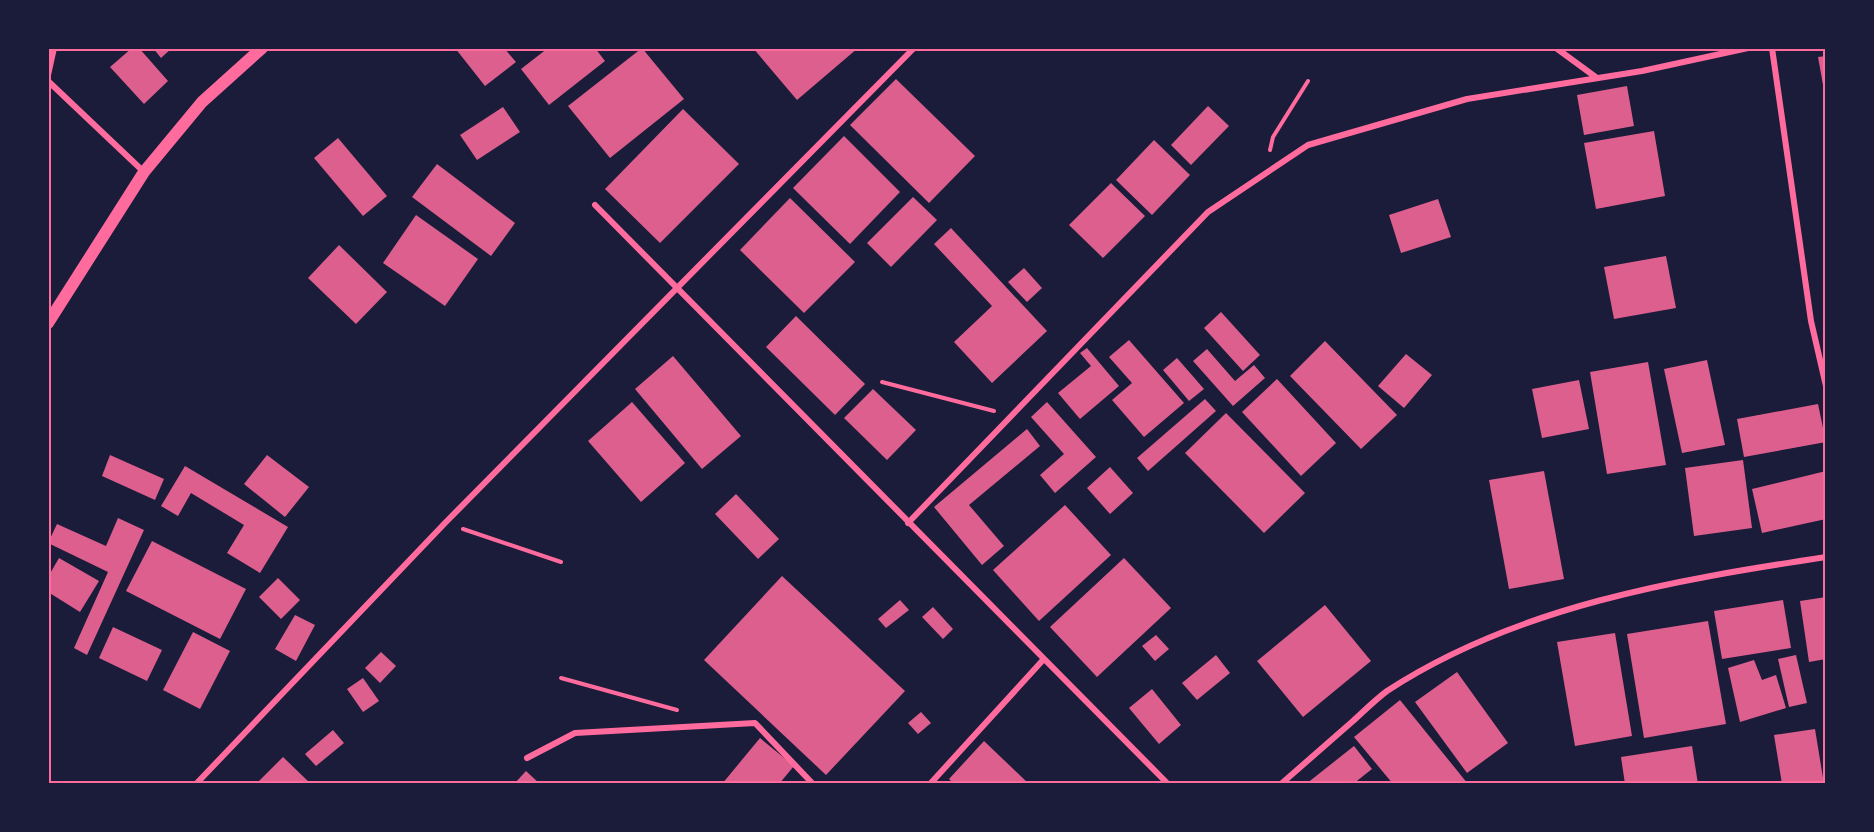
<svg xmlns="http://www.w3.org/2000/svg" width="1874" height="832" viewBox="0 0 1874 832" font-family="'Noto Sans',sans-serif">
  <rect width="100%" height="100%" fill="#1b1b3a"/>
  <g fill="#dd5f8e">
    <polygon points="132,48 139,48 168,81 144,104 110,67"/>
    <polygon points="153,48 172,48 161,58"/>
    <polygon points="455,48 504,48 516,62 485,86"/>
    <polygon points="548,48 595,48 605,61 549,105 521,69"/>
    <polygon points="642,48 684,99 610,158 568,106"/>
    <polygon points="753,48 858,48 797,100"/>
    <polygon points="1826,56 1826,95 1825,96 1818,57"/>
    <polygon points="896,79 975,156 929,203 850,125"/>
    <polygon points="1627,86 1634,126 1584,135 1577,95"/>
    <polygon points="1208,106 1229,126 1191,165 1171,145"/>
    <polygon points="503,107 520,132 477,160 460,135"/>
    <polygon points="683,109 739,164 660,243 605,189"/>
    <polygon points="1654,131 1665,196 1596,209 1584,143"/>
    <polygon points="844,136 900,192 850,244 793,188"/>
    <polygon points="338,138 387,196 363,216 314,158"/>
    <polygon points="1154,140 1190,175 1152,215 1116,180"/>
    <polygon points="437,164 515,223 491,256 412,197"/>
    <polygon points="1111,183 1145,216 1103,258 1069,225"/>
    <polygon points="913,197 937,220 891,267 867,243"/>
    <polygon points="790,198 855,262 804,313 740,250"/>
    <polygon points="1438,199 1451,237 1401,253 1389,215"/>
    <polygon points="416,215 478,259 445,306 383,263"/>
    <polygon points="951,228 1047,331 992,383 954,342 992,306 934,244"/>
    <polygon points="339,245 387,292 356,324 308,278"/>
    <polygon points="1666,256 1676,308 1614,319 1604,267"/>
    <polygon points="1024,268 1042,288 1027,302 1008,282"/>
    <polygon points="1221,312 1260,355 1243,371 1204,328"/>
    <polygon points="796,316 865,384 835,415 766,347"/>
    <polygon points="1129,340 1184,403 1144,437 1112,400 1132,383 1109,357"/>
    <polygon points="1325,341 1397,415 1361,449 1290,376"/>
    <polygon points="1087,348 1119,386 1080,419 1058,393 1091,366 1080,353"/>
    <polygon points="1207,349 1235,381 1254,365 1265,378 1233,406 1193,361"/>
    <polygon points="1406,354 1432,375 1404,408 1378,386"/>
    <polygon points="673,356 741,436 702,469 635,389"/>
    <polygon points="1177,358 1204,389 1189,401 1163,370"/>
    <polygon points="1707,360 1725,445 1682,453 1664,369"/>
    <polygon points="1648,362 1666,465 1607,474 1590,372"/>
    <polygon points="1277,379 1336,443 1301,476 1242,412"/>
    <polygon points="1579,380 1589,429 1542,438 1532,389"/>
    <polygon points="873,389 916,430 887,460 844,418"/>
    <polygon points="1205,399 1216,411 1148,471 1137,458"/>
    <polygon points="632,402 685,463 641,502 588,441"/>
    <polygon points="1047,402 1096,457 1055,493 1040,475 1064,454 1031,417"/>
    <polygon points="1818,404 1826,442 1744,457 1737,419"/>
    <polygon points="1226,413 1305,493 1264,533 1185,453"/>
    <polygon points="1027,429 1040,446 969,505 1004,546 982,565 934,507"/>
    <polygon points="110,455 164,479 155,500 102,476"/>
    <polygon points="267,455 309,487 285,517 244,484"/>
    <polygon points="1743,460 1752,528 1694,536 1685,468"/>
    <polygon points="185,466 288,527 260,573 227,553 244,525 191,493 178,516 161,506"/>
    <polygon points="1110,467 1133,493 1110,514 1087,488"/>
    <polygon points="1544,471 1564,579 1509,589 1489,480"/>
    <polygon points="1826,471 1826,519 1762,533 1752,489"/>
    <polygon points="736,494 779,539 758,559 715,514"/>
    <polygon points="1065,505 1111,555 1039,621 993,570"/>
    <polygon points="118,518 144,530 87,655 74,648 108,572 48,543 57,524 106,546"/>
    <polygon points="152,541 246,589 220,639 126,591"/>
    <polygon points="59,558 99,581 80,612 48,592 48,577"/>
    <polygon points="1124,558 1171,608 1097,677 1050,627"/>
    <polygon points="782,576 905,691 826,775 704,660"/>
    <polygon points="278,578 300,600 281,619 259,597"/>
    <polygon points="1826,597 1826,659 1809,662 1800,601"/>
    <polygon points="900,600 909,610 886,628 878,619"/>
    <polygon points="1783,600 1791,648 1722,659 1714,611"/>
    <polygon points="1325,605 1371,661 1303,717 1257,661"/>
    <polygon points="933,607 953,629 943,639 922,617"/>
    <polygon points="295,615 315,625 296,661 275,649"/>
    <polygon points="1708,621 1726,724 1644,738 1627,634"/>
    <polygon points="113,627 162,650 147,681 99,658"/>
    <polygon points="193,632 230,651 200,709 163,690"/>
    <polygon points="1615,633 1632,736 1575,746 1557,642"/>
    <polygon points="1156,635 1169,649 1155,661 1142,646"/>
    <polygon points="381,652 396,666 380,683 365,668"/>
    <polygon points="1216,655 1230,673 1197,700 1182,683"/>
    <polygon points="1796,655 1807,703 1789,707 1778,659"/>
    <polygon points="1754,660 1762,680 1776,675 1786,708 1740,722 1728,668"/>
    <polygon points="1457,672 1508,743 1467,773 1415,702"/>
    <polygon points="363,678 379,701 363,712 347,689"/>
    <polygon points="1152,689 1181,725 1159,744 1129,708"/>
    <polygon points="1400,700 1468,784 1393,784 1354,737"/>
    <polygon points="921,712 931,723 918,734 908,723"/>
    <polygon points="1815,729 1824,784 1782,784 1774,735"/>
    <polygon points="333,730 344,743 316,766 305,754"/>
    <polygon points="760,738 794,766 779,784 722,784"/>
    <polygon points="984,741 1029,784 954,784 949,779"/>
    <polygon points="1354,746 1372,769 1353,784 1306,784"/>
    <polygon points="1692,746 1698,784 1625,784 1621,757"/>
    <polygon points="283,757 311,784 256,784"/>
    <polygon points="526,771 540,784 514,784"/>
  </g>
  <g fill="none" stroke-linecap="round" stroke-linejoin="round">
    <g stroke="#ff6b9d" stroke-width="4">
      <polyline points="1270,150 1273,137 1308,81"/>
      <polyline points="882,382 994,411"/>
      <polyline points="463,529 561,562"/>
      <polyline points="561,678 677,710"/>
    </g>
    <g stroke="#ff6b9d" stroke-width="6">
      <polyline points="1556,48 1597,78"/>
      <polyline points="1772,48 1811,321 1826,386"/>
      <polyline points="48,75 54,48"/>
      <polyline points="48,81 144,172"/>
      <polyline points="595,205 1168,784"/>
      <polyline points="908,523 1208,212 1308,145 1467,99 1642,71 1748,48"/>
      <polyline points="527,758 575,733 755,723 813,784"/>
      <polyline points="196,784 445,523 914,48"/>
      <polyline points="930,784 1043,660"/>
      <path d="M1281 784C1305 763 1329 742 1353 721 1364 711 1375 700 1387 691 1517 606 1675 580 1826 557"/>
    </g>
    <polyline stroke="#ff6b9d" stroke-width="12" points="48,323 144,172 202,102 262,48"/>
  </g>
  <rect width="1874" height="832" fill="none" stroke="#1b1b3a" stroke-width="99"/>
  <rect x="50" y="50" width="1774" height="732" fill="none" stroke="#ff6b9d" stroke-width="2"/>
</svg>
